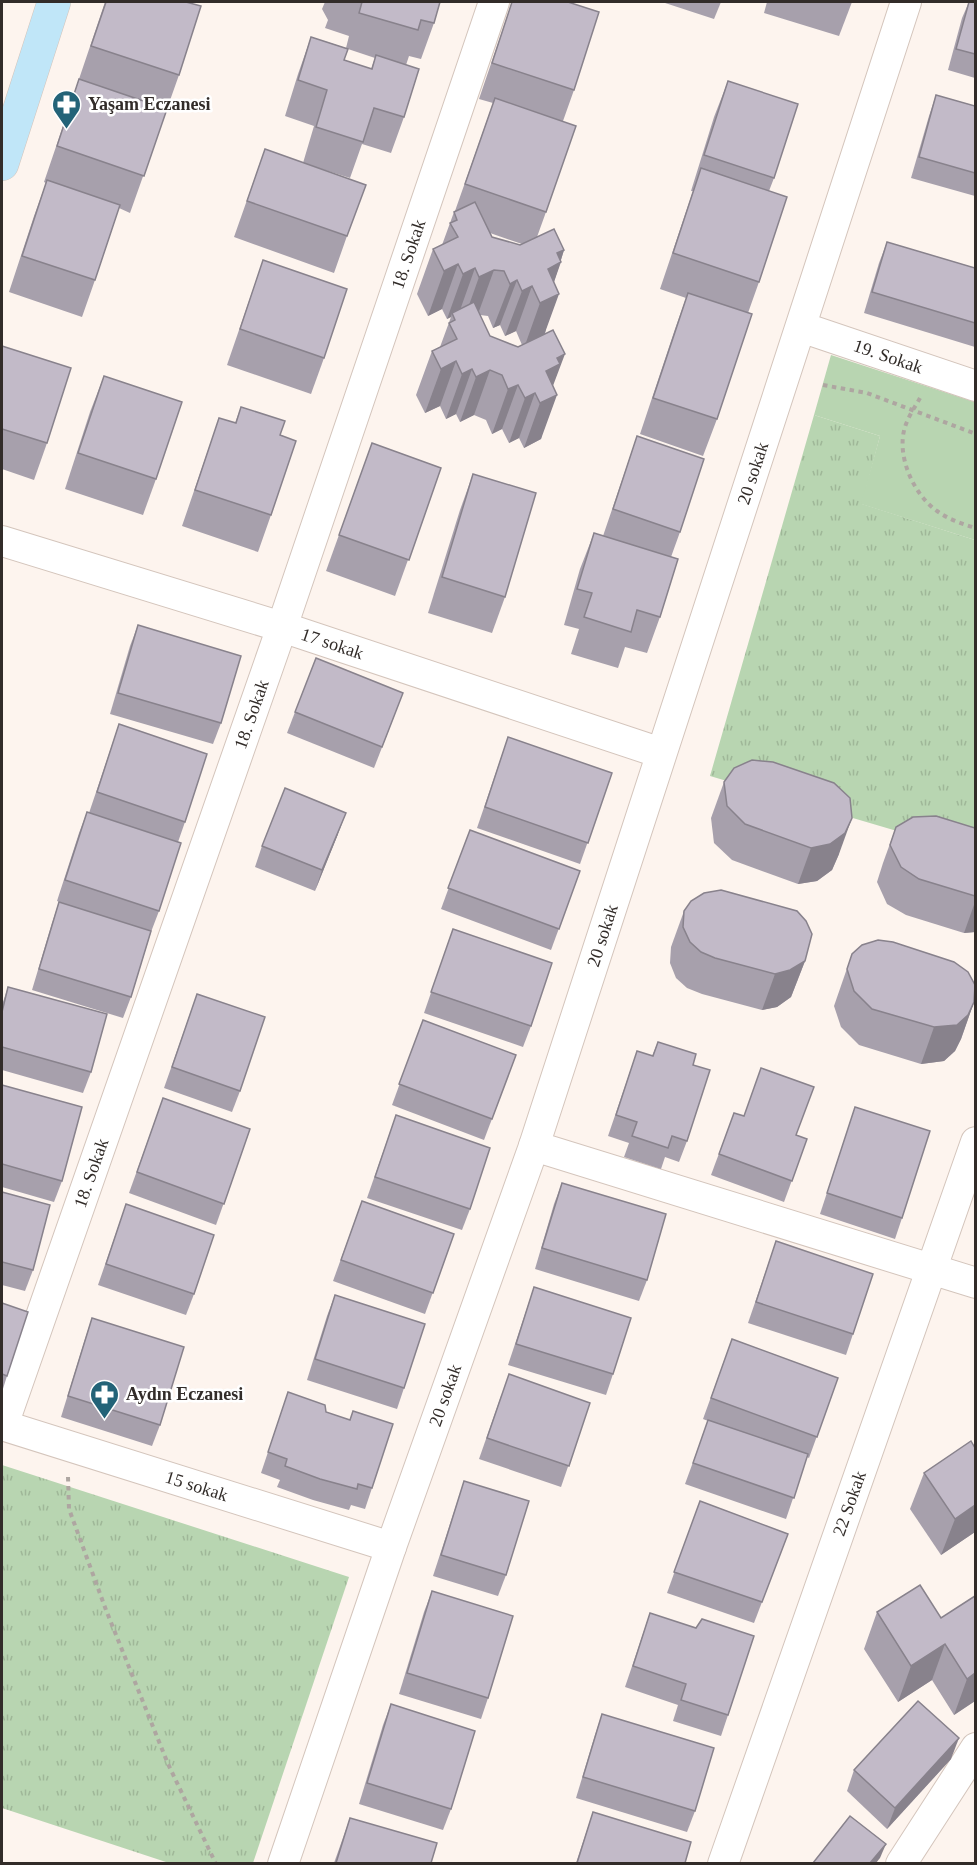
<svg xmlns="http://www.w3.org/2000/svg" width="977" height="1865" viewBox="0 0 977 1865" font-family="'Times New Roman',serif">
  <defs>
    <pattern id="grass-tufts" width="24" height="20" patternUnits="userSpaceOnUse" patternTransform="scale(1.5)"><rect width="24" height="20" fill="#b8d5b1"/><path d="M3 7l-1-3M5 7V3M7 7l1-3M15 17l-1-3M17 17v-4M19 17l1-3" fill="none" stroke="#9fb798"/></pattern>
  </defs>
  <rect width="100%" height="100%" fill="#fdf4ee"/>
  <g fill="url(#grass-tufts)">
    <polygon points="814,415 880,436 862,504 975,540 975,854 710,776"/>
    <polygon points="2,1465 349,1577 253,1863 169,1863 2,1808"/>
  </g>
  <polygon fill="#b8d5b1" points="831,355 975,402 975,540 861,504 880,436 814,415"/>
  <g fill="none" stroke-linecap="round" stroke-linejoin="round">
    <defs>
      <g id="street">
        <path id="s1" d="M801 327 976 386"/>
        <path id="s2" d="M2 541 282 627 661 753"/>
        <polyline points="534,1146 976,1283"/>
        <path id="s3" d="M2 1425 391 1547"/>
        <path id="s4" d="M3 1425 282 627 494 2"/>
        <path id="s5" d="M283 1864 391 1547 534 1146 906 2"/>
        <path id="s6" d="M723 1864 976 1142"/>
        <polyline points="901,1864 976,1748"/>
      </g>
      <polyline id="secondary" points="2,164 54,2"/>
    </defs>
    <use href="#street" stroke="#d4c5bc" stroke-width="32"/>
    <use href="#secondary" stroke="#d4c5bc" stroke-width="34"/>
    <g stroke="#aea6a1" stroke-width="4" stroke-dasharray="4.5 4.5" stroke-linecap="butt">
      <polyline points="823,385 867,393 976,434"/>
      <path d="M920 398C915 407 908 417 905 427 896 455 913 494 937 511 948 519 962 524 976 528"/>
      <polyline points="68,1477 69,1509 106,1610 168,1764 216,1864"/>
    </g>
    <use href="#street" stroke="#fff" stroke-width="30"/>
    <use href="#secondary" stroke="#c0e6f8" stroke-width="33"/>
  </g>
  <g fill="#a7a0ac" fill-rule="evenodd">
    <polygon points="105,2 179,75 130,213 119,208 95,280 82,317 9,292 34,216 46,183 44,182 78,82"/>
    <path d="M325 2H440L434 23 421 59 409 56 406 65 404 117 391 153 362 144 350 178 312 166 347 236 334 273 234 237 265 149 303 163 314 126 285 116 298 74 311 37 346 48 349 36 325 28 328 20 322 9ZM348 49 375 58 371 69 344 60Z"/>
    <path d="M512 2H568L574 90 563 121 546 212 537 237 564 250 554 282 545 334 553 386 541 439 524 448 519 438 509 443 502 429 492 434 486 420 474 415 460 422 456 414 446 419 440 406 425 413 416 395 432 351 440 347 451 317 447 319 442 309 428 316 417 294 433 249 442 245 454 212 455 211 493 103 479 99ZM490 233 522 244 520 245 492 237ZM480 315 488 316 493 328 500 325 505 336 516 331 522 345 518 347 490 336Z"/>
    <polygon points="662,2 721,2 714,19"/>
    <polygon points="767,2 852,2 839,36 764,13"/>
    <polygon points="969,2 975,2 975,78 948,70 962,18"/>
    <polygon points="728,81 774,178 769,191 759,282 748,313 717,419 703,456 640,434 675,329 686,298 660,289 693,191 691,191 714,117"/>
    <polygon points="936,95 975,106 975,196 911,178 929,116"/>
    <polygon points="887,242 975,268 975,347 864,313 879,263"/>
    <polygon points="263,260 324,358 311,394 227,365"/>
    <polygon points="2,346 47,443 34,480 2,469"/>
    <polygon points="104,376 156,479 143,515 65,489 90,412"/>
    <polygon points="241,407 280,435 271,515 258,552 182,526 219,418 235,423"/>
    <polygon points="637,436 680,532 671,557 660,617 647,653 625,647 618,668 571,654 579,629 564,625 580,569 594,533 603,536"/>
    <polygon points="372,443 441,468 395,596 326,571"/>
    <polygon points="473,474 505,597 492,633 428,613 460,510"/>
    <polygon points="138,625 221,723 213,744 110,714 130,646"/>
    <polygon points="295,712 395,714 374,768 287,733"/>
    <polygon points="119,724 185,822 178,842 159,911 151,932 131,997 123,1018 32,990 52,923 59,902 74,907 57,901 79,833 87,812 89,813"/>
    <polygon points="508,737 612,773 580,864 477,828"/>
    <polygon points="724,782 839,854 832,870 817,881 798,884 732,860 714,843 711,818"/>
    <polygon points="896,827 975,828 975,932 964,933 906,915 887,904 877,882 883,863"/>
    <polygon points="470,830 580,871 551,950 441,909"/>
    <polygon points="338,834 315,891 255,867 262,846"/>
    <polygon points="684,911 805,961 791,997 777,1007 762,1010 702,994 687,988 676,978 670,963 671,947"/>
    <polygon points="453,929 531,1026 523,1047 424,1013"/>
    <polygon points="852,954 974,1002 961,1039 955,1051 944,1061 921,1064 859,1045 841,1027 834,1006"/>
    <polygon points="8,987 91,1072 83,1093 2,1070 2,1005"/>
    <polygon points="197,994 240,1091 232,1112 164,1088"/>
    <polygon points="423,1020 516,1055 484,1140 392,1105"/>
    <polygon points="658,1042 693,1065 687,1141 679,1162 665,1157 661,1169 624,1157 629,1143 608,1136 637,1051 652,1056"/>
    <polygon points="2,1085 62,1181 54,1202 2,1187"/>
    <polygon points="163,1098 250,1129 216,1225 129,1193"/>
    <polygon points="855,1107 902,1218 895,1239 820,1214"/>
    <polygon points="734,1113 807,1139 784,1202 711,1175"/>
    <polygon points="396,1115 470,1209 462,1230 367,1198"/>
    <polygon points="562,1183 647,1280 639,1301 535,1269 554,1204"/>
    <polygon points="2,1192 33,1270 25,1291 2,1285"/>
    <polygon points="362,1201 454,1234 425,1314 333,1281"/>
    <polygon points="126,1204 194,1294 186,1315 98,1285"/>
    <polygon points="776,1241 853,1334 846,1355 748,1323"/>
    <polygon points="534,1287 613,1374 606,1395 508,1365"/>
    <polygon points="335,1295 404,1388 397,1409 307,1380 327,1316"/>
    <polygon points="2,1303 7,1376 2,1392"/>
    <polygon points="92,1318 160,1425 152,1446 61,1417 85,1339"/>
    <polygon points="732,1339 838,1378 809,1458 807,1457 786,1519 685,1484 708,1421 703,1419"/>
    <polygon points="288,1392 326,1412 372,1488 365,1509 351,1505 349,1510 313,1500 277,1487 280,1480 261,1473"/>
    <polygon points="501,1396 590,1403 561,1487 479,1459"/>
    <polygon points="924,1473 975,1532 941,1555 910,1509"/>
    <polygon points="464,1481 506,1575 498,1596 433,1576"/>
    <polygon points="700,1501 788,1534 754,1623 667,1593"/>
    <polygon points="432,1591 488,1698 481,1719 399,1694 424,1612"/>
    <polygon points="975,1596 975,1701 954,1715 932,1680 898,1702 864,1649 877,1612 941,1618"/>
    <polygon points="650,1613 728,1715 721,1736 673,1721 678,1705 625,1687"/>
    <polygon points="391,1704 451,1809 443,1830 359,1804 383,1725"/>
    <polygon points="602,1714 695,1811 687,1832 576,1798 595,1735"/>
    <polygon points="951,1759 887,1829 847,1791 854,1770"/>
    <polygon points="593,1812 685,1863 576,1863"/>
    <polygon points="350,1818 432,1863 334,1863"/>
  </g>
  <g fill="#88828c">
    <polygon points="564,250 560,263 561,262 548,299 559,294 543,338 524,348 540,303 548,269 557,253"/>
    <polygon points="458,264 442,309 428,316 444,271"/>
    <polygon points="475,268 459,313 452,313 451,317 447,319 463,274"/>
    <polygon points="494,270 478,314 463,322 479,277"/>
    <polygon points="517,280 500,325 493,328 510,284"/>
    <polygon points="532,286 516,331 505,336 522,291"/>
    <polygon points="565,354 548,399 557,395 541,439 524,448 540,403 546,371 557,358"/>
    <polygon points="456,361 440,406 425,413 441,369"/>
    <polygon points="472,369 456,414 446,419 462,374"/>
    <polygon points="490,370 474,415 460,422 476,377"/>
    <polygon points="518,385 502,429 492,434 508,389"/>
    <polygon points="535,393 519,438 509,443 525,398"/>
    <polygon points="346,813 338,834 315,891 322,870"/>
    <polygon points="852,818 839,854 832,870 817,881 798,884 811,848"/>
    <polygon points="975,902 975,932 964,933"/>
    <polygon points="805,961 791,997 777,1007 762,1010 775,974"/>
    <polygon points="974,1002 961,1039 955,1051 944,1061 921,1064 934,1027"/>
    <polygon points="975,1505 975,1532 941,1555 955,1519"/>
    <polygon points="945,1644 932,1680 898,1702 911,1666"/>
    <polygon points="975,1673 975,1701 954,1715 967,1679"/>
    <polygon points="959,1738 951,1759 887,1829 895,1808"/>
    <polygon points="886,1844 880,1858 876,1863 870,1863"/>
  </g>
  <g fill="#c2bac8" stroke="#88828c" stroke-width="1.5">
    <polygon points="106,2 186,2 201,6 179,75 91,46"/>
    <polygon points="362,2 440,2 434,23 421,20 418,30 359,13"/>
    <polygon points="512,2 568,2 599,12 574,90 492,63"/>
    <polygon points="969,2 975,2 975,54 956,49"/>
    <polygon points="311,37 348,49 344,60 372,69 376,55 419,69 404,117 374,108 363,142 316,127 327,90 298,80"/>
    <polygon points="79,79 167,109 144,176 57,146"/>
    <polygon points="728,81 798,104 774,178 704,155"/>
    <polygon points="936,95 975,106 975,173 919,157"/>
    <polygon points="495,98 576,126 546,212 465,184"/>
    <polygon points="265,149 366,185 347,236 247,201"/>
    <polygon points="701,168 787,197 759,282 673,253"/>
    <polygon points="47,180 120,205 95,280 22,256"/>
    <polygon points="475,202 492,237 520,245 554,229 564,250 557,253 561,262 548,269 559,294 540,303 532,286 522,291 517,280 510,284 504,271 494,270 479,277 475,268 463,274 458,264 444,271 433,249 458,237 450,223 457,220 454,212"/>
    <polygon points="887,242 975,268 975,323 872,292"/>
    <polygon points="263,260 347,289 324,358 240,329"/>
    <polygon points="688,293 752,314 717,419 653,398"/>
    <polygon points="474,302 490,336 518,347 553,330 565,354 557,358 560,364 546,371 557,395 540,403 535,393 525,398 518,385 508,389 502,375 490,370 476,377 472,369 462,374 456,361 441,369 432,351 457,339 449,323 455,320 452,313"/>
    <polygon points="2,346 71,368 47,443 2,429"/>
    <polygon points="104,376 182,402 156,479 78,453"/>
    <polygon points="241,407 285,421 280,435 296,441 271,515 195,490 219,418 236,423"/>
    <polygon points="637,436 704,459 680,532 613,509"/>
    <polygon points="372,443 441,468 409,560 339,535"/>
    <polygon points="473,474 536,493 505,597 442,577"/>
    <polygon points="594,533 678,559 660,617 637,610 631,632 584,617 592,593 577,589"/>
    <polygon points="138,625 241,656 221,723 118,693"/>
    <polygon points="316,658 403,693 382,747 295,712"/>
    <polygon points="119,724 207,754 185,822 97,792"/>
    <polygon points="508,737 612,773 588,843 485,807"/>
    <polygon points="752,760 773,762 834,783 850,798 852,818 845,833 830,844 811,848 745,824 727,806 724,782 734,768"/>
    <polygon points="285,788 346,813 322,870 262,846"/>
    <polygon points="87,812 181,843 159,911 65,880"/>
    <polygon points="936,816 975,828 975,896 919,879 901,867 890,845 896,827 913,817"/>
    <polygon points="470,830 580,871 559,929 448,888"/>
    <polygon points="721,890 797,911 806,921 812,934 805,961 790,970 775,974 715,958 701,952 690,942 683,927 684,911 691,901 704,893"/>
    <polygon points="59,902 151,931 131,997 39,969"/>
    <polygon points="453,929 552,963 531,1026 431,992"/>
    <polygon points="878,940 893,942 954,962 968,972 975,985 974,1002 968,1015 957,1025 934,1027 872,1009 854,991 847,969 852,954 862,945"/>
    <polygon points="8,987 107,1014 91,1072 2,1047 2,1012"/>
    <polygon points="197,994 265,1017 240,1091 172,1067"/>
    <polygon points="423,1020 516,1055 492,1119 399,1084"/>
    <polygon points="658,1042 696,1054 693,1065 710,1070 687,1141 672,1136 668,1148 632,1136 637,1122 616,1115 637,1051 653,1056"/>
    <polygon points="761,1068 814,1087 796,1135 807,1139 792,1181 719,1154 734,1113 744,1116"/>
    <polygon points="2,1085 82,1107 62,1181 2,1164"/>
    <polygon points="163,1098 250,1129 224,1204 137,1172"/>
    <polygon points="855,1107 930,1131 902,1218 827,1193"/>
    <polygon points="396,1115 490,1148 470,1209 375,1177"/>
    <polygon points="562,1183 666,1214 647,1280 542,1248"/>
    <polygon points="2,1192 50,1205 33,1270 2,1262"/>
    <polygon points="362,1201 454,1234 433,1293 341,1260"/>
    <polygon points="126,1204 214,1235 194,1294 106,1264"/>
    <polygon points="776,1241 873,1274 853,1334 756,1302"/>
    <polygon points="534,1287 631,1318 613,1374 516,1344"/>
    <polygon points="335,1295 425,1324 404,1388 315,1359"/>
    <polygon points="2,1303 28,1312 7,1376 2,1374"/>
    <polygon points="92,1318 184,1347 160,1425 68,1396"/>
    <polygon points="732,1339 838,1378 817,1437 711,1398"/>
    <polygon points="509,1374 590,1403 569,1466 487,1438"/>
    <polygon points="288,1392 325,1405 326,1412 350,1420 353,1411 393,1424 372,1488 358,1484 357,1489 320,1479 285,1466 287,1459 268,1452"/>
    <polygon points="708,1420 808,1454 794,1498 693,1463"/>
    <polygon points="971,1441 975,1448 975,1505 955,1519 924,1473"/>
    <polygon points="464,1481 529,1501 506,1575 441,1555"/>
    <polygon points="700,1501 788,1534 762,1602 674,1572"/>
    <polygon points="920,1585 941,1618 975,1596 975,1673 967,1679 945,1644 911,1666 877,1612"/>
    <polygon points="432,1591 513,1616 488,1698 407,1673"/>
    <polygon points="650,1613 696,1628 702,1619 754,1636 728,1715 681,1700 686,1684 633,1666"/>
    <polygon points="918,1701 959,1738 895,1808 854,1770"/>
    <polygon points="391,1704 475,1731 451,1809 367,1783"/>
    <polygon points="602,1714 714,1748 695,1811 583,1777"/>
    <polygon points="593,1812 691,1842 685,1863 577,1863"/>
    <polygon points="850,1816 886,1844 870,1863 813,1863"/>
    <polygon points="350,1818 437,1843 431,1863 432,1863 336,1863"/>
  </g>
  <defs>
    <symbol id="pharmacy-pin" viewBox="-11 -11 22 30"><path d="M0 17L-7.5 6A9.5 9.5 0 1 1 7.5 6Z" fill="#236378" stroke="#fff"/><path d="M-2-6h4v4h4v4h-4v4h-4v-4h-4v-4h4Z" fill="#fff"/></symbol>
  </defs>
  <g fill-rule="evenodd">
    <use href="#pharmacy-pin" x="50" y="88" width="33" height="45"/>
    <use href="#pharmacy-pin" x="88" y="1378" width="33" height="45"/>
  </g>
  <g text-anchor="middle" stroke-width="5" stroke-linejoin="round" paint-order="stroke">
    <g font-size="18" font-weight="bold" fill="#322c29" stroke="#fff" text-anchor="start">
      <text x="88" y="110">Yaşam Eczanesi</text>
      <text x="126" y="1400">Aydın Eczanesi</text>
    </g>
    <g font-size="18" fill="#322c29" stroke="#fff">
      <text dy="6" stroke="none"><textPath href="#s4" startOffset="1239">18. Sokak</textPath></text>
      <text dy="6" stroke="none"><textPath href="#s1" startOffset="92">19. Sokak</textPath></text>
      <text dy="6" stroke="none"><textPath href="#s5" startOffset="1468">20 sokak</textPath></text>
      <text dy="6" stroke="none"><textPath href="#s2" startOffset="346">17 sokak</textPath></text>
      <text dy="6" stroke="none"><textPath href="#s4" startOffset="753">18. Sokak</textPath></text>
      <text dy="6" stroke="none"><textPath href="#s5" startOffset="982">20 sokak</textPath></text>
      <text dy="6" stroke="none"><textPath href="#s4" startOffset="267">18. Sokak</textPath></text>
      <text dy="6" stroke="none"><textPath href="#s5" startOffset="496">20 sokak</textPath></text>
      <text dy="6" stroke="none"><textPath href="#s3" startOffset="204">15 sokak</textPath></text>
      <text dy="6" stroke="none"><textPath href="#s6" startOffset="382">22 Sokak</textPath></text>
    </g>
  </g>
  <rect width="977" height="1865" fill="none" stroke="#322c29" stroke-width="6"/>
</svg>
